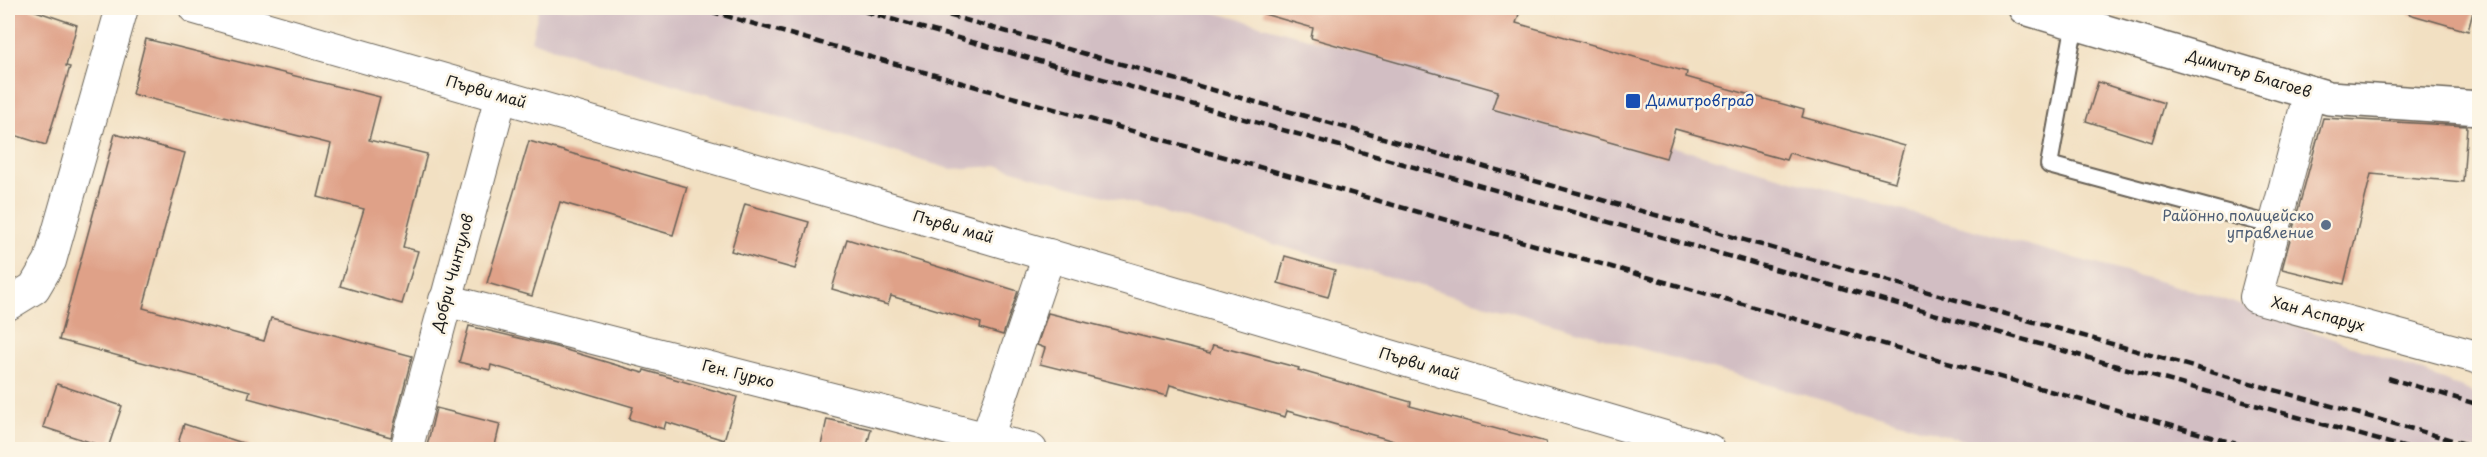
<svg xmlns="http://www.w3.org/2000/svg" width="2487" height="457" viewBox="0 0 2487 457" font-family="'Playpen Sans',sans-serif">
  <rect width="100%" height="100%" fill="#fcf5e5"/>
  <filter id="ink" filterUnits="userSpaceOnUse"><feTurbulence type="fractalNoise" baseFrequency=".0167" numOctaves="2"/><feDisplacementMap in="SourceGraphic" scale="12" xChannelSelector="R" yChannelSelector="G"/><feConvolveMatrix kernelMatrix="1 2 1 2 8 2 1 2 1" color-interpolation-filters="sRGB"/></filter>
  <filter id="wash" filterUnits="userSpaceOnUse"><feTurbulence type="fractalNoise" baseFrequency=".008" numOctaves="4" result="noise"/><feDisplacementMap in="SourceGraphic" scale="24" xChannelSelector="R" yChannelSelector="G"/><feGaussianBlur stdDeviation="1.35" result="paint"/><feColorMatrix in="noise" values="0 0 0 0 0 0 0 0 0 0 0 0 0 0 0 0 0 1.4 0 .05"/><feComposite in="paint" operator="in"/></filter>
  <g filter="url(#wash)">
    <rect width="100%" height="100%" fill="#f2e0c2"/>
    <polygon fill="#d2bec3" points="539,8 1199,8 1498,91 1493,110 1665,158 1670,146 2223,299 2421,371 2479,395 2479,449 1994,449 999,166 950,169 531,41"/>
    <g id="blocks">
      <g fill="#dfa188">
        <polygon points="15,8 27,8 77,25 66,66 70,67 46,145 8,133 8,34"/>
        <polygon points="1265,8 1506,8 1520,11 1516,23 1687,72 1686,77 1804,110 1802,117 1905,146 1895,182 1789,153 1786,160 1675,129 1666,158 1492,109 1498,91 1311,38 1313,28 1264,14"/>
        <polygon points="2410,8 2474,8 2468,31 2409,14"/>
        <polygon points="146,39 380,97 369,140 427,154 403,247 418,251 402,304 340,286 364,209 318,197 331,144 132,94"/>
        <polygon points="2098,82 2164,103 2152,142 2086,121"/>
        <polygon points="2323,118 2467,126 2463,182 2371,174 2344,284 2282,269"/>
        <polygon points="115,134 185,153 143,308 264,341 271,318 412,356 391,437 248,398 250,391 59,340"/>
        <polygon points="529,141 687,187 673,235 560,202 532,296 487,283"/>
        <polygon points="745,204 809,222 795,269 731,251"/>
        <polygon points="847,239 1018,291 1003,335 980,328 981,323 891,296 888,305 832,289"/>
        <polygon points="1285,256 1335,270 1328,297 1278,283"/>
        <polygon points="1048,313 1210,353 1213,345 1299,368 1298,370 1411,402 1410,406 1546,442 1545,450 1426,450 1287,411 1285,417 1170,385 1167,396 1040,364 1045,348 1037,345"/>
        <polygon points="469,326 556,347 643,373 644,370 737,397 724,440 666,422 664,429 629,419 633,407 491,365 490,370 459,362"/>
        <polygon points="57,384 122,406 108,448 43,427"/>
        <polygon points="436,408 500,424 494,450 426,450"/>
        <polygon points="827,419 871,429 866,450 820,450"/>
        <polygon points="184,424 249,445 249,450 176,450"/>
      </g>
    </g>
  </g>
  <g filter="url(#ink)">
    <use href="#blocks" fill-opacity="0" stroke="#676156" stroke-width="1.5"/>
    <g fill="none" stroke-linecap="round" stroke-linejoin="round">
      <defs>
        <polyline id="lane" points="2075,22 2049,165 2275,226"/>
        <g id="street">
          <polyline points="195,8 878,205 1709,450"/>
          <polyline points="2310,92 2256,297 2480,358"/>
          <polyline points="445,300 1031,450"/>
          <polyline points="8,304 34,288 50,261 122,8"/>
          <polyline points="406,450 501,96"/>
          <polyline points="983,450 1049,255"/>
        </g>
        <polyline id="secondary" points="2025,8 2329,98 2480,108"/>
      </defs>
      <use href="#lane" stroke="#676156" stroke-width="20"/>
      <use href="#street" stroke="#676156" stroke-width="34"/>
      <use href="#secondary" stroke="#676156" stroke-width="36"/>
      <use href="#lane" stroke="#fff" stroke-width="16"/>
      <use href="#street" stroke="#fff" stroke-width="32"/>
      <use href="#secondary" stroke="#fff" stroke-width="33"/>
      <g stroke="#1c1c1c" stroke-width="4.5" stroke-dasharray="9 4.5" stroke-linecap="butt">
        <polyline points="698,8 2258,450"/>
        <polyline points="852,8 2414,450"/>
        <polyline points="923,8 2480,448"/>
        <polyline points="2388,378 2480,405"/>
      </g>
    </g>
  </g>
  <rect fill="#1a4fb4" stroke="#fcf5e5" stroke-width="2" x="1625" y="93" width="16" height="16" rx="3"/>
  <circle fill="#5c6f8a" stroke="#fcf5e5" stroke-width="2" cx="2326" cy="225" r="6"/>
  <g text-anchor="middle" stroke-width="5" stroke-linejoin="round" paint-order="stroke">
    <g font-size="15" fill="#1c1c1c" stroke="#fcf5e5">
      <text transform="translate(2249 74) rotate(17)" y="5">Димитър Благоев</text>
      <text transform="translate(486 92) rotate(16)" y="5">Първи май</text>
      <text transform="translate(953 227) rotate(16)" y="5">Първи май</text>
      <text transform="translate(453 273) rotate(-75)" y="5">Добри Чинтулов</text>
      <text transform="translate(2318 314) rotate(15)" y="5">Хан Аспарух</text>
      <text transform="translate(1419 364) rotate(16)" y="5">Първи май</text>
      <text transform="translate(738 374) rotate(14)" y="5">Ген. Гурко</text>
    </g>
    <g font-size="15" fill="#164399" stroke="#fcf5e5" text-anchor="start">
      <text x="1646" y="106">Димитровград</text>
    </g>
    <g font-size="15" fill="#4e5e75" stroke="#fcf5e5" text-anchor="end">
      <text x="2314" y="221">Районно полицейско<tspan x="2314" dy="17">управление</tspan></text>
    </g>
  </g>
  <rect width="2487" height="457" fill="none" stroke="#fcf5e5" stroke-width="30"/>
</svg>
